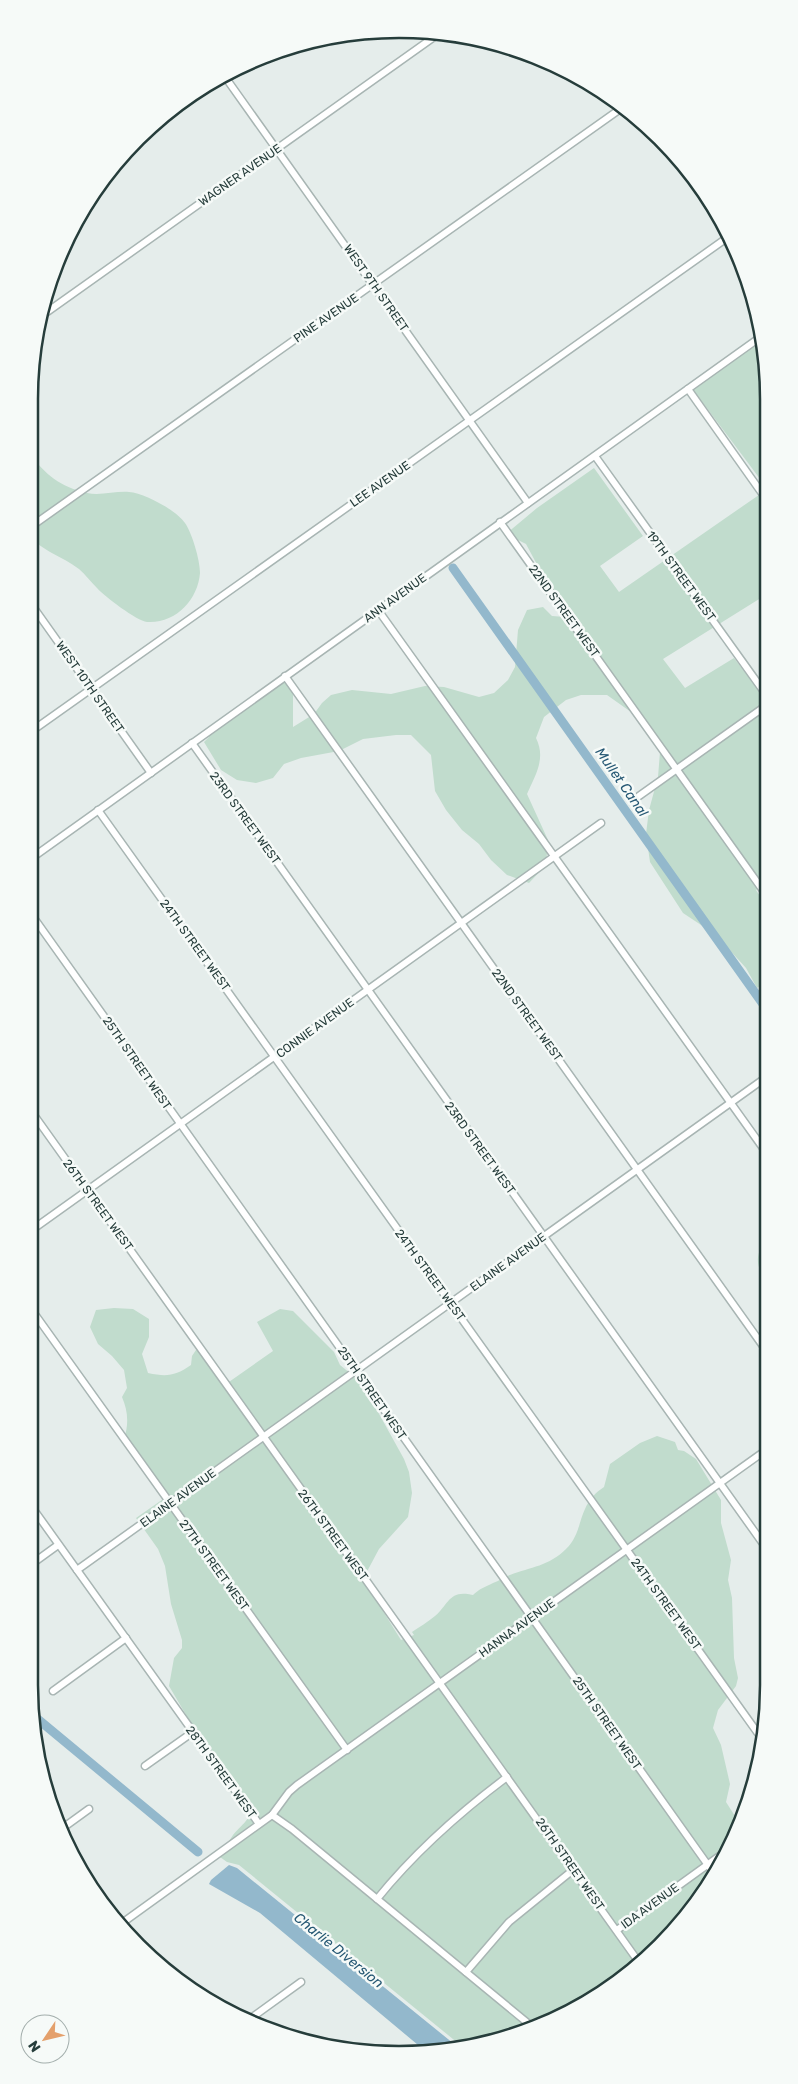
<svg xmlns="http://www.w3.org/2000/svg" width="798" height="2084" viewBox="0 0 798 2084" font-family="Rubik,sans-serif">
  <rect width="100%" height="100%" fill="#e5edeb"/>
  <g fill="#c1dccd">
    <polygon points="762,336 766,350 766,487 691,387"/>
    <path d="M29 453C47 476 59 486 87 493 100 496 115 491 129 492 144 493 176 510 185 523 192 533 200 560 200 573 198 600 175 624 147 622 137 621 104 596 97 588 91 582 85 574 79 569 62 556 43 552 29 535Z"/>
    <path d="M594 468 643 536 600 566 619 592 766 490 767 594 663 659 685 688 734 658 767 701V882L756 890 767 907 768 980 757 988 746 968 716 935 683 913 650 862 646 834 649 810 658 777 660 752 653 736 631 712 607 695H581L566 700 544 717 536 738C546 758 536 774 527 794L548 840 546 865 529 883 507 875 491 860 479 844 462 830 446 810 435 791 431 755 411 735H396L363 739 339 751 301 758 284 764 273 778 256 783 237 780 221 770 204 742 209 737V727L287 674 293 692V727L314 714 322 703 331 695 352 690 391 694 425 686 444 687 479 697 494 693 508 680 515 667 518 630 527 610 543 607 552 616 565 617 526 544 506 534 537 508Z"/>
    <path d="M768 1235V1286C755 1264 754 1257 768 1235Z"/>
    <path d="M114 1308 133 1309 149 1319V1337L142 1354 148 1373C167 1377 175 1376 191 1365L192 1356 198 1347 226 1384 273 1351 257 1322 280 1309 293 1311 334 1352 340 1365 356 1378 373 1403 404 1459 409 1472 412 1493 408 1517 379 1549 363 1579 401 1640 414 1635 412 1632C419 1627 428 1622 435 1616 449 1604 449 1589 473 1595 479 1589 485 1587 493 1583 499 1581 504 1577 510 1575 531 1567 549 1566 566 1549 585 1531 576 1505 604 1487L610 1464 640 1443 657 1436 675 1442 678 1450 684 1451 696 1459 721 1500V1523L731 1560 728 1580 732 1598 734 1658 738 1678 736 1686 718 1710 713 1728 721 1745 730 1784 726 1802 740 1824 731 1849 693 1910 604 1993 541 2027 472 2048H464L239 1865 227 1862 220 1857C224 1850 228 1842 233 1835 241 1825 252 1819 252 1805L202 1742 169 1686 174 1658 182 1648V1640L171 1604 165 1566 158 1549 136 1518 166 1497 124 1439C129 1424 128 1411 122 1397L127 1388 124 1370 112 1356 98 1344 90 1327 96 1310Z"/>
  </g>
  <polygon fill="#93b8cc" points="229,1865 237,1868 459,2048 424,2050 260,1913 209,1884 211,1880"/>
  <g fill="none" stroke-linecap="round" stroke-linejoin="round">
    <g stroke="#93b8cc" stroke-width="9">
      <polyline points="453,568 768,1011"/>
      <polyline points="34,1716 198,1852"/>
    </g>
    <defs>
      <g id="street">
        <polyline points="223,74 528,503"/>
        <polyline points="40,317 441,32"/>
        <polyline points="688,389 766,499"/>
        <polyline points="595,456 767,696"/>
        <polyline points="500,522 767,896"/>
        <polyline points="29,528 623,107"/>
        <polyline points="29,601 151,773"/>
        <polyline points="378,610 768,1155"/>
        <polyline points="285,676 768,1353"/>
        <polyline points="29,733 731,235"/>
        <polyline points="192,743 769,1552"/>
        <polyline points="639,796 767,705"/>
        <polyline points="98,810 762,1739"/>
        <polyline points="29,860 762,336"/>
        <polyline points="29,911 715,1875"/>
        <polyline points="29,1108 638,1961"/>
        <polyline points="29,1232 601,823"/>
        <polyline points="29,1306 347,1750"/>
        <polyline points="29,1503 259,1824"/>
        <polyline points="29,1566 58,1545"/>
        <polyline points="77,1570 768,1076"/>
        <polyline points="53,1691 126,1638"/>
        <polyline points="145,1766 193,1732"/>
        <polyline points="272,1815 292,1829 535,2029"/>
        <polyline points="60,1830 89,1809"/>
        <path d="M377 1899C415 1852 459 1813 507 1777"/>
        <polyline points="118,1926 272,1815 289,1792 297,1785 769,1448"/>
        <polyline points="617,1930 732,1847"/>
        <polyline points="466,1972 509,1922 573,1870"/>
        <polyline points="602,1994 614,1984"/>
        <polyline points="247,2021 301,1982"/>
      </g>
    </defs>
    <use href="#street" stroke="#a8b5b3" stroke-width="9"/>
    <use href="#street" stroke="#fff" stroke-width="6"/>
  </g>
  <g text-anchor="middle" stroke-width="5" stroke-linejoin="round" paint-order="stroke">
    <g font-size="12" fill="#263d3b" stroke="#f6faf8">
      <text transform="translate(240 175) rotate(-35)" y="4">WAGNER AVENUE</text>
      <text transform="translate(376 288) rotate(55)" y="4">WEST 9TH STREET</text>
      <text transform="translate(326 318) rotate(-35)" y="4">PINE AVENUE</text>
      <text transform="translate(380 484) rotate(-35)" y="4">LEE AVENUE</text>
      <text transform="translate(681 576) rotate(54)" y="4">19TH STREET WEST</text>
      <text transform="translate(395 598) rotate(-36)" y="4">ANN AVENUE</text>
      <text transform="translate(564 611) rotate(54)" y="4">22ND STREET WEST</text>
      <text transform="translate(90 687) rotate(55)" y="4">WEST 10TH STREET</text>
      <text transform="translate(245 818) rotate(54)" y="4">23RD STREET WEST</text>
      <text transform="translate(195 945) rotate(54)" y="4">24TH STREET WEST</text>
      <text transform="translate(527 1015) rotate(54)" y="4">22ND STREET WEST</text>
      <text transform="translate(315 1028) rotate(-36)" y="4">CONNIE AVENUE</text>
      <text transform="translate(137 1063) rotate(55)" y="4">25TH STREET WEST</text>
      <text transform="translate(480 1148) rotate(54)" y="4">23RD STREET WEST</text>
      <text transform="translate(98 1205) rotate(54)" y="4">26TH STREET WEST</text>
      <text transform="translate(508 1262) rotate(-36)" y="4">ELAINE AVENUE</text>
      <text transform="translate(430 1275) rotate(54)" y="4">24TH STREET WEST</text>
      <text transform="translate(372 1393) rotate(55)" y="4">25TH STREET WEST</text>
      <text transform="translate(178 1498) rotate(-36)" y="4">ELAINE AVENUE</text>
      <text transform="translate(333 1535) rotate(54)" y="4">26TH STREET WEST</text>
      <text transform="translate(214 1565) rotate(54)" y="4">27TH STREET WEST</text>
      <text transform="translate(666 1604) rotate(54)" y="4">24TH STREET WEST</text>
      <text transform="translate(517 1628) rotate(-36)" y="4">HANNA AVENUE</text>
      <text transform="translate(607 1723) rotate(55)" y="4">25TH STREET WEST</text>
      <text transform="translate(221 1772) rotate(54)" y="4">28TH STREET WEST</text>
      <text transform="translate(570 1864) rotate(55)" y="4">26TH STREET WEST</text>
      <text transform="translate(650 1906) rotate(-36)" y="4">IDA AVENUE</text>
    </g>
    <g font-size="14" font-style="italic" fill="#265874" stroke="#f6faf8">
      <text transform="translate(622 782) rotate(55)" y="5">Mullet Canal</text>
      <text transform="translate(339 1950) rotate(39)" y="5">Charlie Diversion</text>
    </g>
  </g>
  <path d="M0 0H798V2084H0ZM399 38H399A361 361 0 0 1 760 399V1685A361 361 0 0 1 399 2046H399A361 361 0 0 1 38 1685V399A361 361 0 0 1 399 38Z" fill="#f6faf8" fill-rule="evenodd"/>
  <path fill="none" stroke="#263d3b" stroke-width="2.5" d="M399 38H399A361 361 0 0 1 760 399V1685A361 361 0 0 1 399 2046H399A361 361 0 0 1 38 1685V399A361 361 0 0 1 399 38Z"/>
  <g transform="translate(45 2039) rotate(235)"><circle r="24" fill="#f6faf8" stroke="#a3aeac"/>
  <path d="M0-4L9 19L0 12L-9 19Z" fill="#e4a06c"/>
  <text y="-8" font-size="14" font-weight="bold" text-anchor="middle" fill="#263d3b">N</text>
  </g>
</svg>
